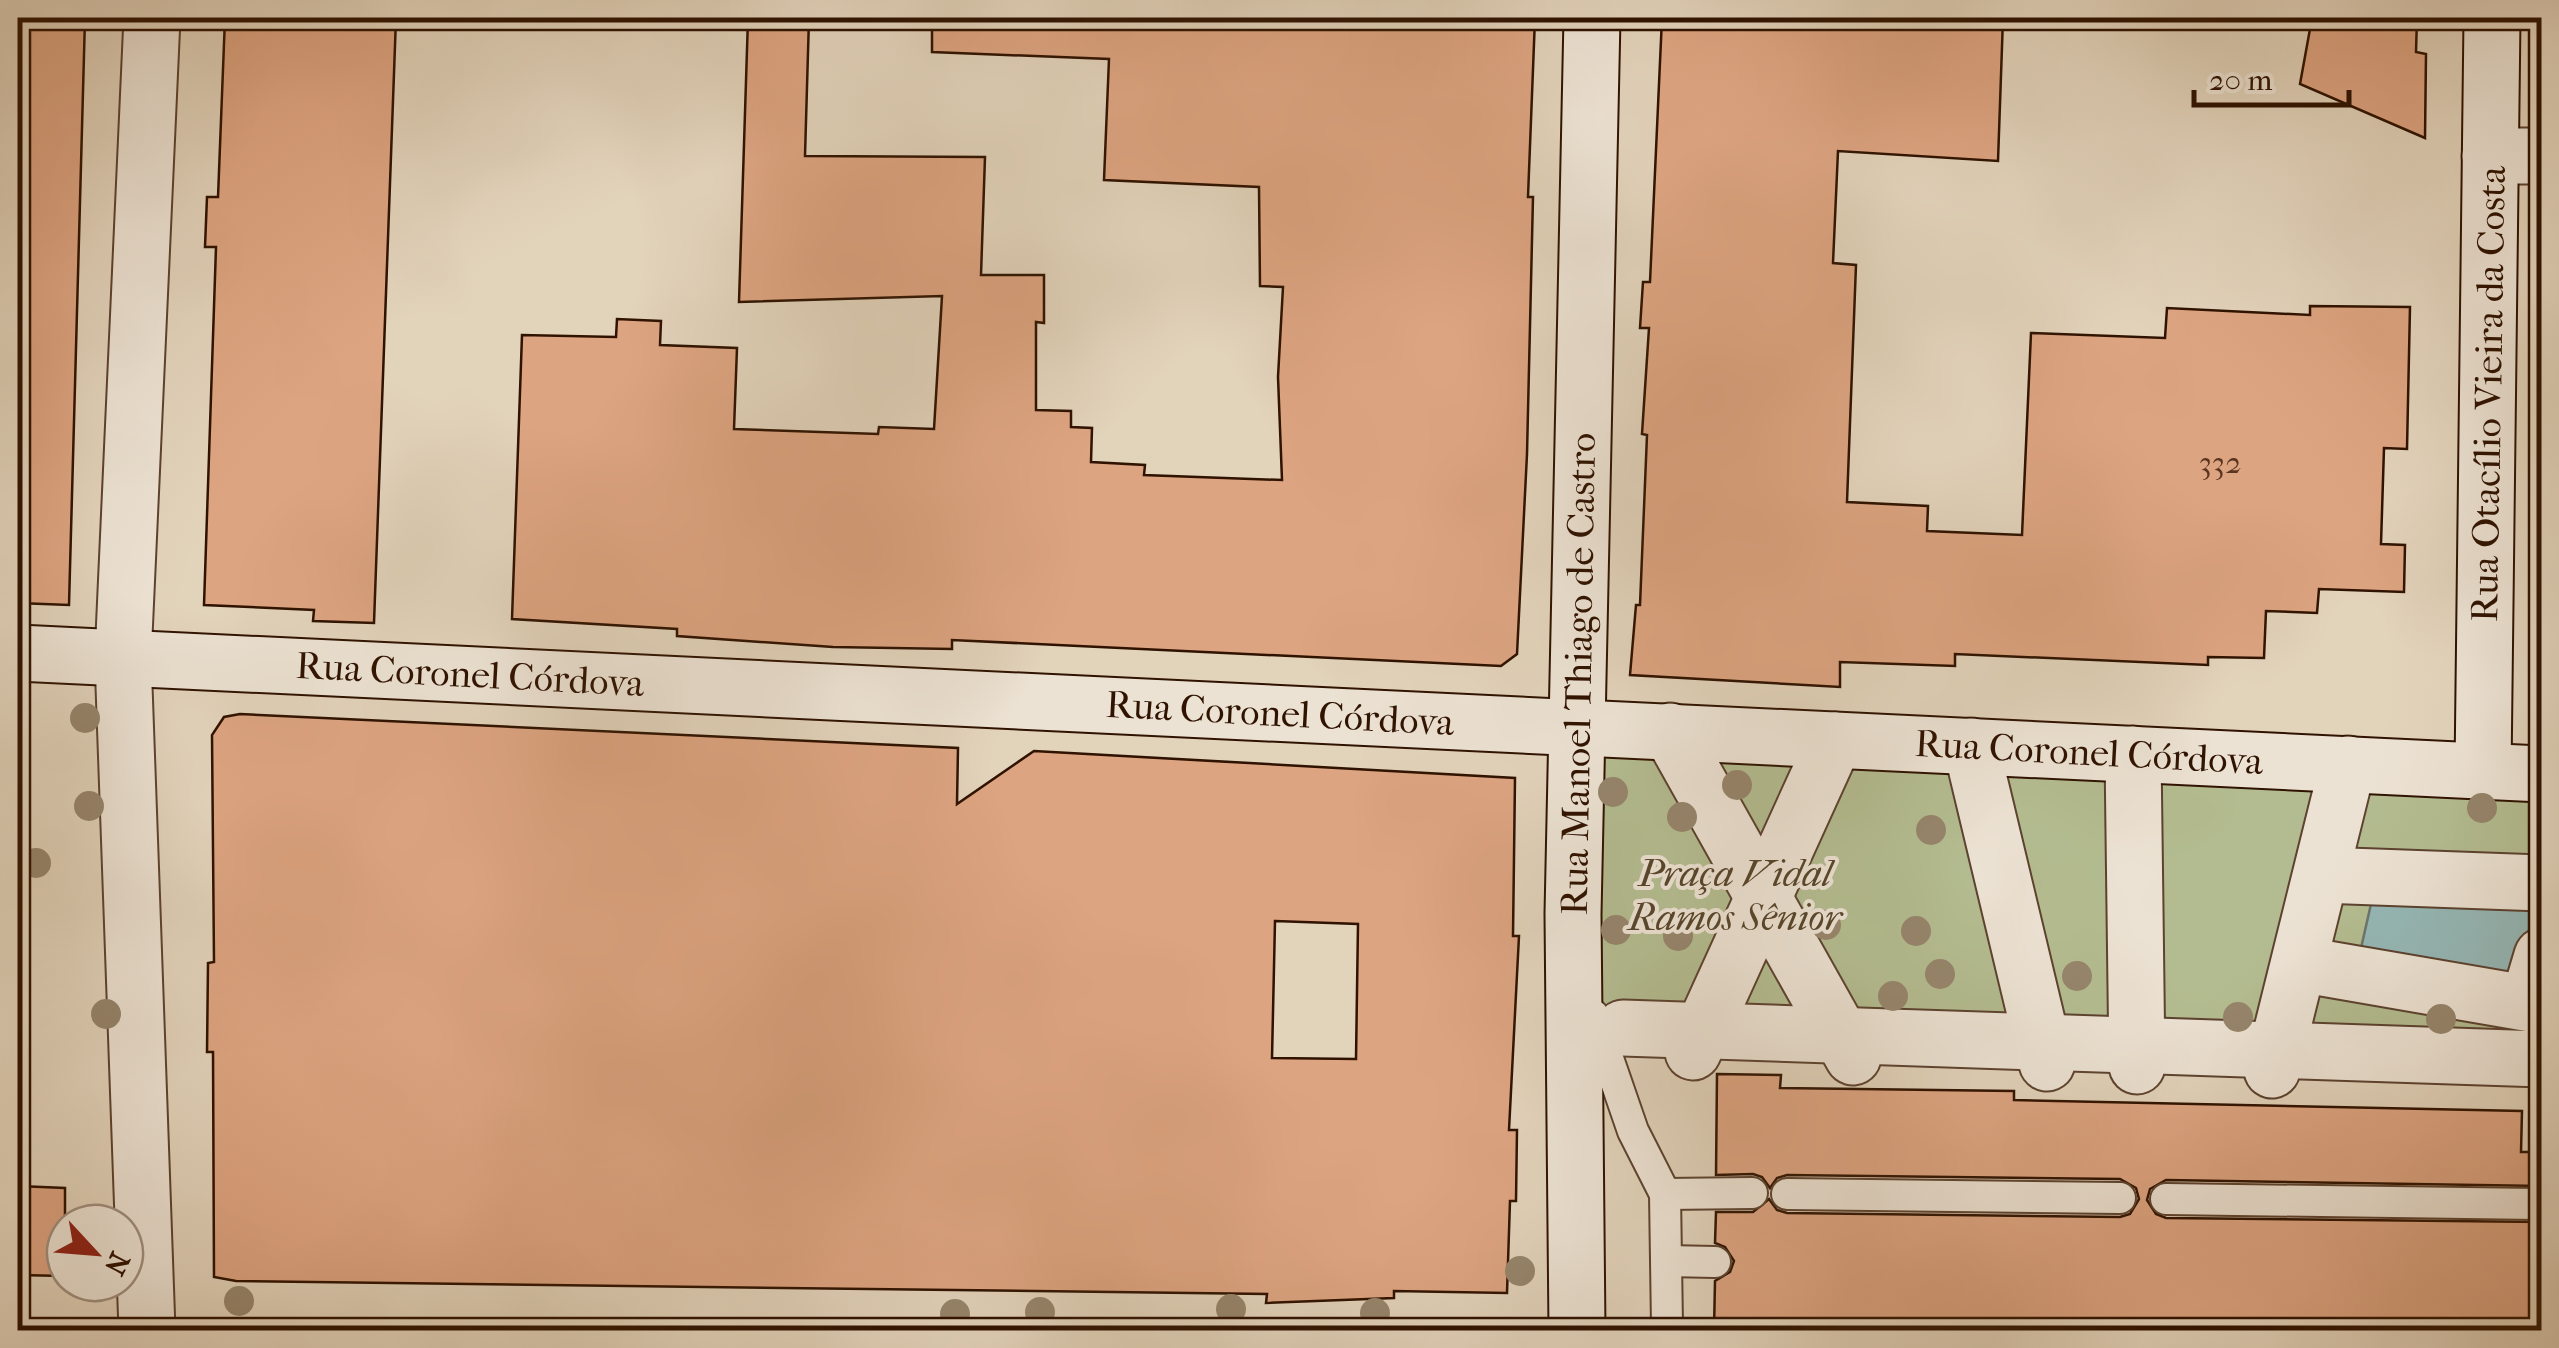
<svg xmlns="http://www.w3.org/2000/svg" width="2559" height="1348" viewBox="0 0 2559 1348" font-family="'IM FELL French Canon',serif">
  <rect width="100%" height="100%" fill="#e2d3bb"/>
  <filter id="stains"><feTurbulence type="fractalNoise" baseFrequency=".002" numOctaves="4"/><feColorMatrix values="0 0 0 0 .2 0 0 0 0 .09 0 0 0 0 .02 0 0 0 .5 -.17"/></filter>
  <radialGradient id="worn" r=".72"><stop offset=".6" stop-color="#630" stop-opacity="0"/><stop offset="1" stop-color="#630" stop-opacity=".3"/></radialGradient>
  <polygon fill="#b3bc90" stroke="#716748" stroke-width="2.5" points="1576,728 2541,774 2541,1078 1646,1050 1573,980"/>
  <polygon fill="#95b7b5" stroke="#6c756d" stroke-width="2.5" points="2371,904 2541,906 2519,980 2359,957"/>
  <g fill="#dda481" stroke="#2f1200" stroke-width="2.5" fill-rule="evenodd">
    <polygon points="18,18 85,18 69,605 18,603"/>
    <polygon points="225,18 396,18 374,623 313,621 314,610 204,605 216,247 205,247 207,197 218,197"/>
    <polygon points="748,18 809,18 805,156 985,157 981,275 1044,275 1044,323 1036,322 1036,410 1071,411 1071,427 1092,428 1091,462 1145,465 1144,475 1282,480 1278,377 1283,287 1260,286 1259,187 1104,180 1109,59 932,52 932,18 1535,18 1528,197 1533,197 1527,454 1517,654 1501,666 952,640 952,649 833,647 677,636 677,629 512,619 522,335 616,337 617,319 661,321 660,345 737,348 734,429 878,434 879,427 934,429 942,296 739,302"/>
    <polygon points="1662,18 2003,18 1998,161 1838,151 1833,263 1856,265 1847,502 1928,506 1927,531 2022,535 2031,333 2165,338 2167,308 2310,315 2310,306 2410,307 2407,449 2384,448 2381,544 2405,545 2404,592 2319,589 2317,613 2266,611 2264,658 2208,657 2208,665 1955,654 1955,666 1840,662 1840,687 1630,675 1636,605 1640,605 1647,435 1642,434 1649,328 1640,328 1643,282 1650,282"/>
    <polygon points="2312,18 2417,18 2416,52 2426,54 2425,138 2300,84"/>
    <path d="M240 714 958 748 957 804 1034 751 1515 778 1513 936H1519L1509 1130H1517L1516 1201H1510L1507 1293 1394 1291V1298L1266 1303 1267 1294 236 1281 214 1277 213 1052H207L208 963 214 962 212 735 224 717ZM1275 921 1358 924 1356 1059 1272 1058Z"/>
    <polygon points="1717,1074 1781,1075 1780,1088 2014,1091 2014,1100 2522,1111 2521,1152 2542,1152 2542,1186 2166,1180 2150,1189 2147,1200 2156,1214 2166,1218 2542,1222 2542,1330 1714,1330 1715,1281 1730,1272 1734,1261 1725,1247 1715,1243 1716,1212 1753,1212 1769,1199 1777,1210 1787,1213 2120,1217 2130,1214 2139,1199 2136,1188 2120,1179 1787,1175 1777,1178 1770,1188 1762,1177 1753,1174 1716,1175"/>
    <polygon points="18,1186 65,1188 65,1276 18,1275"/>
  </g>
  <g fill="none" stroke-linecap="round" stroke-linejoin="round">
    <defs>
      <g id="lane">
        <polyline points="1593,1015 1633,1131 1665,1194 1667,1326 1672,1330"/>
        <polyline points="1665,1194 1752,1193"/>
        <polyline points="1787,1194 2120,1198"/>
        <polyline points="2166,1199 2537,1204"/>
        <polyline points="1667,1261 1715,1262"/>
      </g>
      <g id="street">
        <polyline points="2490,156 2542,156"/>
        <polyline points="1670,731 1853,1057"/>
        <polyline points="1971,746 2047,1063"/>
        <polyline points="2133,754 2137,1066"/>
        <polyline points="2321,875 2542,883"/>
        <polyline points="2299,964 2542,1006"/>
        <polyline points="2528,1003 2542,956"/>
        <polyline points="1623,1028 2542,1059"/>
        <polyline points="1693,1052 1835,740"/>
        <polyline points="2272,1070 2348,764"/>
        <polyline points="147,1330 123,658 152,18"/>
      </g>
      <g id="secondary">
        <polyline points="18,653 2542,774"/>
        <polyline points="2483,771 2492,18"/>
        <polyline points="1577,1330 1573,914 1592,18"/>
      </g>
    </defs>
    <use href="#lane" stroke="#5c422f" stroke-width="34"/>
    <use href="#street" stroke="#5c422f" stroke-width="59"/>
    <use href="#secondary" stroke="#2f1200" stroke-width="59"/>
    <use href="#lane" stroke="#ece2d3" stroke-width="30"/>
    <use href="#street" stroke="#ece2d3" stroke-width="55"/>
    <use href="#secondary" stroke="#ece2d3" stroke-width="55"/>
  </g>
  <g fill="#96856c">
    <circle cx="85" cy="718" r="15"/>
    <circle cx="1737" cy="785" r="15"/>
    <circle cx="1613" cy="792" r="15"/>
    <circle cx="89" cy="806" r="15"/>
    <circle cx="2482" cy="808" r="15"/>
    <circle cx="1682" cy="817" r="15"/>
    <circle cx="1931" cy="830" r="15"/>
    <circle cx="36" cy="863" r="15"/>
    <circle cx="1826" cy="925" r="15"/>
    <circle cx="1616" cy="930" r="15"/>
    <circle cx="1916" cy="931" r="15"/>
    <circle cx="1678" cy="936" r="15"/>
    <circle cx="1940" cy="974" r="15"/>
    <circle cx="2077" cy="976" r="15"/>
    <circle cx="1893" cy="996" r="15"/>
    <circle cx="106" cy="1014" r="15"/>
    <circle cx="2238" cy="1017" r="15"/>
    <circle cx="2441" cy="1019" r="15"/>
    <circle cx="1520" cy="1271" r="15"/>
    <circle cx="239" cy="1301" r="15"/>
    <circle cx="1231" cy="1309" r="15"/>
    <circle cx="1040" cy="1312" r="15"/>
    <circle cx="1375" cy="1313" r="15"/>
    <circle cx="955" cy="1314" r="15"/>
  </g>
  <g text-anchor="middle" stroke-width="8" stroke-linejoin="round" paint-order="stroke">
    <g font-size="32" fill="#5a3620">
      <text x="2220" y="473">332</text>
    </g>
    <g font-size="38" fill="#2f1200" stroke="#ece2d3">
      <text transform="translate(2488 394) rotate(-89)" y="13">Rua Otacílio Vieira da Costa</text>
      <text transform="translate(470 674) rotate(3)" y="13">Rua Coronel Córdova</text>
      <text transform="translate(1578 674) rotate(-89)" y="13">Rua Manoel Thiago de Castro</text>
      <text transform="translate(1280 713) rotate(3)" y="13">Rua Coronel Córdova</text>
      <text transform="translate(2089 752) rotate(3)" y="13">Rua Coronel Córdova</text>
    </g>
    <g font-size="38" font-style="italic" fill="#57452b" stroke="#ece2d3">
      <text x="1735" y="886">Praça Vidal<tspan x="1735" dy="44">Ramos Sênior</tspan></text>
    </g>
  </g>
  <rect width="2559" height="1348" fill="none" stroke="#e2d3bb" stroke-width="60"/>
  <rect x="20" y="20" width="2519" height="1308" fill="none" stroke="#2f1200" stroke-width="5"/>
  <rect x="30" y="30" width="2499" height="1288" fill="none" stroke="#2f1200" stroke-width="2.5"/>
  <g transform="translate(95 1253) rotate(116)"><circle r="48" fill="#ece2d3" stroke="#a08f7f" stroke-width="2.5"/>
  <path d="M0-8L18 38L0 25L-18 38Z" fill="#8f2418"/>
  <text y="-15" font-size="28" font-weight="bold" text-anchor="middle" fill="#2f1200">N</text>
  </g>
  <path d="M2194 90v15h155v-15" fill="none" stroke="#2f1200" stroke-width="5"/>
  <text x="2209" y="90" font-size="30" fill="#2f1200" stroke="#ece2d3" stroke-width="8" paint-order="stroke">20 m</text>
  <rect width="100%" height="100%" filter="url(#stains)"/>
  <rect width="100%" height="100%" fill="url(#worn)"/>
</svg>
